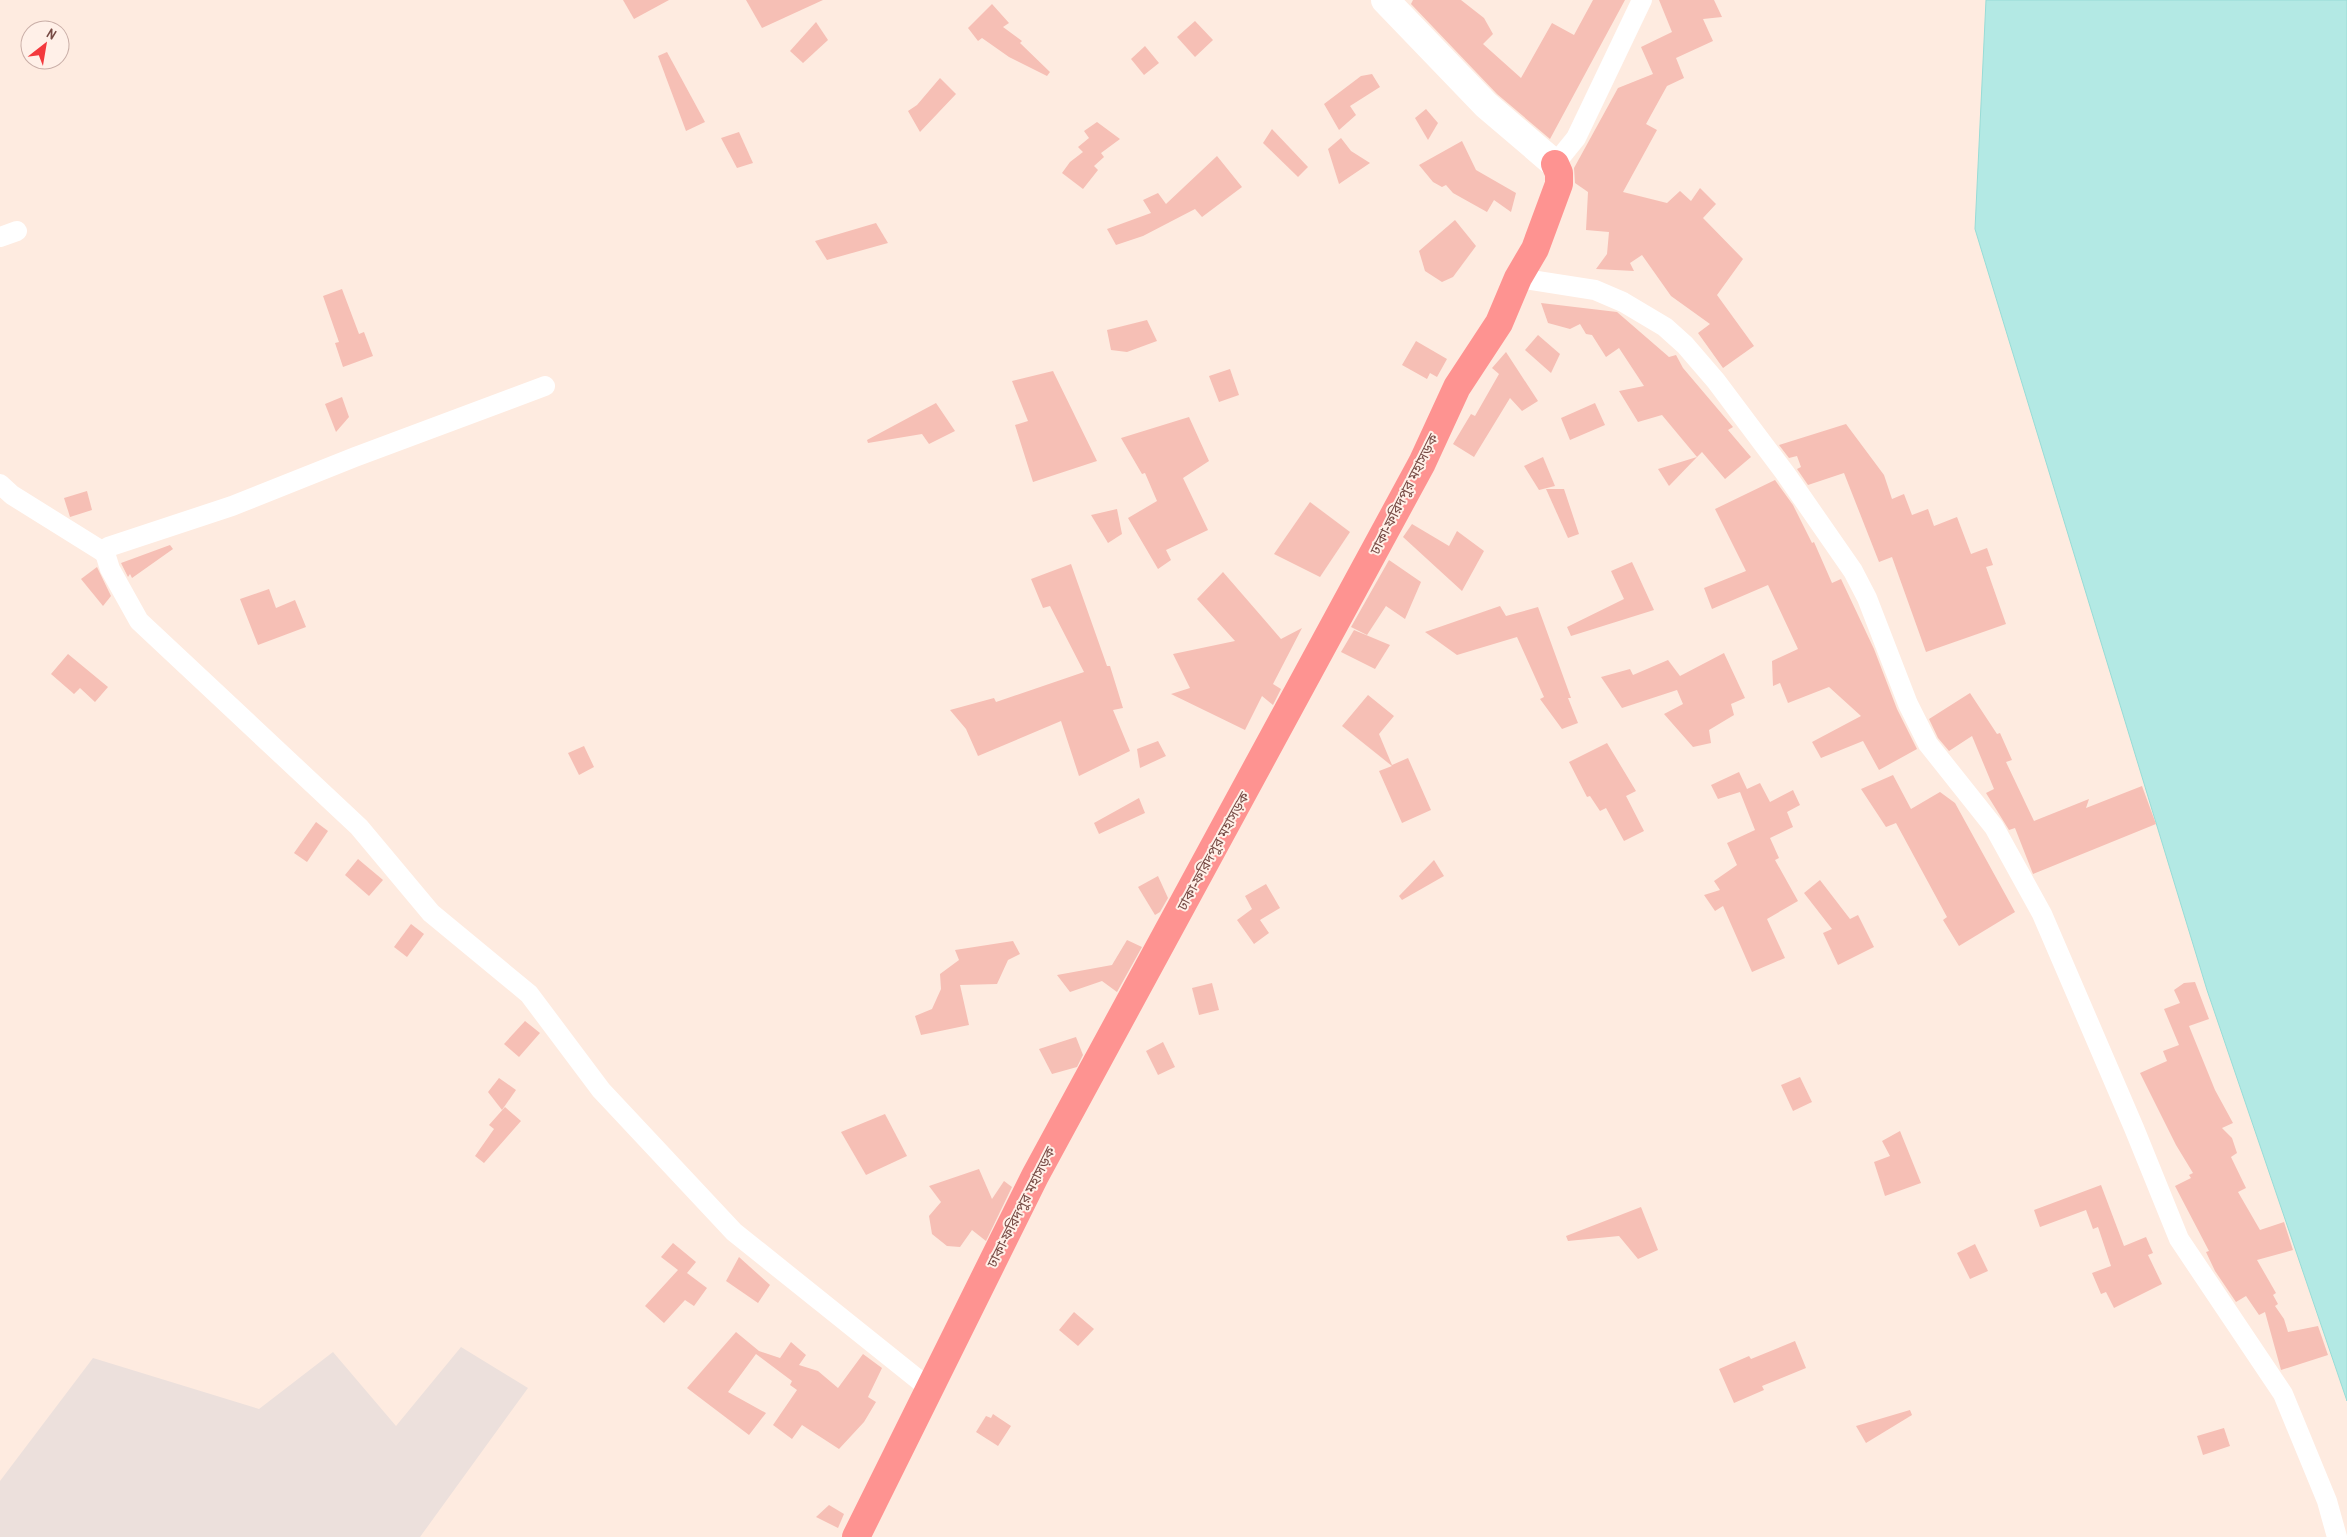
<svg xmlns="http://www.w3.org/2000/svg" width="2347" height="1537" viewBox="0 0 2347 1537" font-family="'Archivo Narrow','Noto Sans Bengali',sans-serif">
  <rect width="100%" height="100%" fill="#feebe0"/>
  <polygon fill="#ece0dc" points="461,1347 528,1388 420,1537 0,1537 0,1481 93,1358 259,1409 333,1352 396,1426"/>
  <polygon fill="#b3e9e4" stroke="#98dcd6" points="1986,0 2347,0 2347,1401 2207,990 1975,229"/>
  <g fill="#f6bfb5">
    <polygon points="623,0 669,0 634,19"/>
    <polygon points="746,0 823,0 762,28"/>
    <polygon points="1413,0 1461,0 1484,18 1493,34 1483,44 1521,78 1552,23 1574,35 1593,0 1625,0 1550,139 1497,94 1411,4"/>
    <polygon points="1659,0 1714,0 1722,17 1703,19 1713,41 1676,58 1684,78 1667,86 1646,124 1657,130 1623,192 1667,203 1680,191 1691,201 1700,188 1716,204 1703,218 1743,259 1717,295 1754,346 1723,368 1698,333 1710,324 1671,296 1642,255 1630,263 1634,271 1596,269 1607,254 1609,232 1586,230 1588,192 1575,183 1574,168 1618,88 1653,74 1641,47 1672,32"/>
    <polygon points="992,4 1009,23 1003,27 1022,41 1020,43 1050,72 1047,76 1009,57 982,38 978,41 968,28"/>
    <polygon points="1195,21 1213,40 1195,57 1177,37"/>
    <polygon points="816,22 828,40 803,63 790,51"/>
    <polygon points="1145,46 1159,63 1144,75 1131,59"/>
    <polygon points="667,52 705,122 686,131 658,56"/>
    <polygon points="1372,74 1380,87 1350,106 1356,115 1339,130 1324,104 1361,76"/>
    <polygon points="940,78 956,94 920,132 908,111 917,105"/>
    <polygon points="1426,109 1438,123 1428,140 1415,118"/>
    <polygon points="1097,122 1120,139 1101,153 1104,157 1094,166 1098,170 1083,189 1062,173 1070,162 1083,152 1078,147 1089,138 1084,131"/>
    <polygon points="1272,129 1308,167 1298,177 1263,143"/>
    <polygon points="739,132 753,163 737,168 721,138"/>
    <polygon points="1341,138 1351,151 1370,163 1339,184 1328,149"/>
    <polygon points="1462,141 1476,170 1516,193 1511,212 1494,200 1487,212 1453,193 1446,185 1442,187 1433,182 1419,165"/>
    <polygon points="1217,156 1242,187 1202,217 1195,209 1143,236 1116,245 1107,229 1151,213 1143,200 1158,193 1166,204"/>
    <polygon points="1455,220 1476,246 1453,277 1442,282 1425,271 1419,251"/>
    <polygon points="876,223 888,243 827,260 815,241"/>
    <polygon points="342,289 359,334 364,332 373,356 343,367 335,343 339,342 323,296"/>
    <polygon points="1541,303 1617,312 1669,357 1676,355 1683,368 1733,427 1728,430 1751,457 1725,479 1702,452 1697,457 1662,415 1638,422 1619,391 1644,386 1619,348 1606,357 1592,335 1586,334 1580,324 1570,329 1548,323"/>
    <polygon points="1147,320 1157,341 1127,352 1111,350 1107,330"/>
    <polygon points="1538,335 1560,354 1551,373 1525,350"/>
    <polygon points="1416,341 1447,359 1437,377 1430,373 1427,379 1402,365"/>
    <polygon points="1506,352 1538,401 1522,411 1510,398 1474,457 1453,444 1471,414 1475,416 1499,374 1492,368"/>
    <polygon points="1230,369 1239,395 1219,402 1209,376"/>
    <polygon points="1053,371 1097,461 1033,482 1015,425 1028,421 1012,381"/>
    <polygon points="342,397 349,417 336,432 325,404"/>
    <polygon points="936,403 955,431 929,444 922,434 868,443 867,440"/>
    <polygon points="1595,403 1605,425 1570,440 1561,418"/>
    <polygon points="1189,417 1209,461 1183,478 1208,530 1166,550 1171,560 1158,569 1128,518 1157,501 1145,473 1142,474 1121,438"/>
    <polygon points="1846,424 1884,475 1892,499 1904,494 1912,515 1928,509 1934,526 1957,517 1971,554 1987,548 1993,565 1986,567 2006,624 1926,652 1892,557 1879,562 1844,473 1808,485 1797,469 1801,467 1797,456 1789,458 1779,445"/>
    <polygon points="1543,457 1555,486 1539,490 1524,466"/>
    <polygon points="1697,457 1669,486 1658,469"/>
    <polygon points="1775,480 1793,505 1812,543 1814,542 1832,583 1841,579 1874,649 1897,709 1917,749 1879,770 1863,741 1821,758 1812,742 1861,716 1829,687 1788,703 1780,683 1773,686 1772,661 1798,649 1768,585 1712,609 1704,588 1746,571 1715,509"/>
    <polygon points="1546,489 1564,489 1579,534 1568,538"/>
    <polygon points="87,491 92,510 70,517 64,498"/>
    <polygon points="1310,502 1350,532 1320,577 1274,554"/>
    <polygon points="1117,509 1122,534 1108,543 1091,515"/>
    <polygon points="1412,524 1449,546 1457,531 1484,551 1462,591 1403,537"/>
    <polygon points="170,545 173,549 132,578 130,574 128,577 121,563"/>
    <polygon points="1389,560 1421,582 1405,619 1386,606 1367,635 1351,627"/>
    <polygon points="1632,562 1654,610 1571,636 1567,627 1624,599 1611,571"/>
    <polygon points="1071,564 1107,666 1110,666 1123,708 1113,710 1130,751 1079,776 1061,721 978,756 966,729 950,710 994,698 996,702 1084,672 1050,606 1043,608 1031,579"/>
    <polygon points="97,567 111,596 103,606 81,579"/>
    <polygon points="1223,572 1281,639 1302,628 1273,684 1281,689 1273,705 1262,696 1245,730 1171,694 1190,688 1173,654 1235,641 1197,599"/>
    <polygon points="269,589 276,608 295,600 306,627 258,645 240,599"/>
    <polygon points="1500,606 1506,616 1538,607 1571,698 1568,698 1578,723 1562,729 1540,699 1544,697 1517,637 1457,655 1425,632"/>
    <polygon points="1354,630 1390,645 1375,669 1341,652"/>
    <polygon points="1724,653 1745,698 1731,704 1734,715 1709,730 1711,743 1693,747 1664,714 1683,704 1677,690 1622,708 1601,677 1630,669 1633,675 1668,660 1680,676"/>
    <polygon points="68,654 108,687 95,702 80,688 74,694 51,674"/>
    <polygon points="1970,693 1997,734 2000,733 2012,760 2006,762 2034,821 2089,799 2086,808 2142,786 2156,824 2033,874 2015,828 2009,830 1986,793 1994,789 1972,736 1949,751 1938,738 1929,719"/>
    <polygon points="1368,695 1394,716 1379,734 1392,765 1408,758 1431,810 1402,823 1379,771 1392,766 1342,726"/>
    <polygon points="1158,741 1166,756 1140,768 1137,749"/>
    <polygon points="1607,743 1636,791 1626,796 1644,831 1624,841 1606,808 1600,811 1590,796 1587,797 1569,762"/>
    <polygon points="584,746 594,767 579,775 568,753"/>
    <polygon points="1739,772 1747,789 1760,783 1770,802 1793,790 1800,805 1787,812 1793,827 1770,838 1779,858 1775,860 1798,901 1767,919 1785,958 1752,972 1723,906 1715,911 1704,895 1720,890 1714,881 1737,865 1727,843 1755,830 1740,792 1718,799 1711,785"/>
    <polygon points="1893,775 1911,809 1940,792 1955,803 2015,912 1959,946 1943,920 1947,917 1896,823 1886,827 1861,789"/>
    <polygon points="1139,798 1145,813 1099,834 1094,823"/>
    <polygon points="316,822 328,831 307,862 294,853"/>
    <polygon points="358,859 383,880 369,896 345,875"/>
    <polygon points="1434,860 1444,876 1402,900 1399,896"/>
    <polygon points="1158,876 1168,898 1160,912 1155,915 1138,887"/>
    <polygon points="1820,880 1850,919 1858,915 1874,947 1838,965 1823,933 1832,929 1804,893"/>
    <polygon points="1266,884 1280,908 1260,920 1269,933 1254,944 1237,920 1252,909 1245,896"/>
    <polygon points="411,924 424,934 407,957 394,947"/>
    <polygon points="1127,940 1142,947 1117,992 1102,981 1070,992 1057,975 1112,965"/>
    <polygon points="1013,941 1020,954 1008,960 997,984 960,985 969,1025 921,1035 915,1016 932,1009 941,989 940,974 959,960 955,950"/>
    <polygon points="2195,982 2209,1019 2189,1026 2215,1090 2233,1123 2222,1128 2232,1138 2237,1153 2231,1157 2246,1188 2238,1192 2260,1230 2284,1222 2293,1250 2257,1260 2276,1293 2273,1295 2278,1304 2275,1306 2284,1319 2288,1332 2318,1326 2328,1355 2281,1370 2265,1312 2259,1315 2246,1296 2236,1302 2215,1271 2206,1252 2209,1251 2175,1186 2191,1178 2189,1175 2193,1173 2176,1145 2140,1073 2167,1061 2163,1051 2179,1045 2164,1009 2180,1003 2174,990 2184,983"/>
    <polygon points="1212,983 1219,1010 1199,1015 1192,988"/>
    <polygon points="525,1021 540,1033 519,1057 504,1044"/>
    <polygon points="1076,1037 1083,1055 1077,1067 1052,1074 1039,1049"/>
    <polygon points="1163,1042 1175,1067 1158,1075 1146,1051"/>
    <polygon points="1800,1077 1812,1102 1793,1111 1781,1085"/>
    <polygon points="499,1078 516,1090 502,1110 488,1092"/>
    <polygon points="505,1107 521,1121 484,1163 475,1156 494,1129 489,1125"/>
    <polygon points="885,1114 907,1156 866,1175 841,1132"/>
    <polygon points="1900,1131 1921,1183 1885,1196 1874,1162 1890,1156 1882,1141"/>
    <polygon points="979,1169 992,1199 1004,1181 1012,1187 986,1241 972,1230 960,1247 947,1246 932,1234 929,1216 941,1202 929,1186"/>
    <polygon points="2101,1185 2124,1246 2146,1237 2153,1253 2148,1255 2162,1284 2114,1308 2106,1292 2101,1294 2092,1273 2111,1266 2098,1227 2093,1229 2086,1210 2040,1227 2034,1210"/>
    <polygon points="1641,1207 1658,1250 1638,1259 1619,1236 1568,1241 1566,1236"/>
    <polygon points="673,1243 696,1262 687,1273 707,1288 694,1306 685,1300 664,1323 645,1306 678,1270 661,1257"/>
    <polygon points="1975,1244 1988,1271 1970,1279 1957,1253"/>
    <polygon points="739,1257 770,1285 758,1303 726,1281"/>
    <polygon points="1074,1312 1094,1329 1078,1346 1059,1330"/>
    <polygon points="736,1332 759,1351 780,1358 791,1342 806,1355 799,1365 818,1371 838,1388 863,1354 882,1368 868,1397 876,1402 864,1422 839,1449 802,1425 792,1439 773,1425 797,1390 790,1385 792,1381 756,1354 728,1392 766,1413 749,1435 687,1388"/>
    <polygon points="1795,1341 1806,1368 1762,1386 1764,1390 1734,1403 1719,1369 1749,1356 1751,1359"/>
    <polygon points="1910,1410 1912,1415 1866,1443 1856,1426"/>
    <polygon points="993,1414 1011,1426 998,1446 976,1432 986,1416 991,1418"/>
    <polygon points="2224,1428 2230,1446 2203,1455 2197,1436"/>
    <polygon points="829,1505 844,1514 838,1528 816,1517"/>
  </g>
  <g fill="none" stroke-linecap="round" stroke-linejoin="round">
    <g stroke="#fff" stroke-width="20">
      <polyline points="1555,164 1576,138 1642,0"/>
      <polyline points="0,237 17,231"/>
      <polyline points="1518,278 1595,290 1623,302 1665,327 1685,345 1716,381 1785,473 1853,571 1867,598 1908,704 1928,744 1994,827 2042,914 2134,1128 2179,1239 2283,1394 2327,1501 2337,1537"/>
      <polyline points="545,386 355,457 232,506 108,547 105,553 110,569 139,621 359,827 431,913 529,994 601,1090 734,1232 930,1389"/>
      <polyline points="0,484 12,495 105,553"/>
    </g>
    <polyline stroke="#fff" stroke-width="28" points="1385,0 1486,105 1555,164"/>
    <polyline stroke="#fe9391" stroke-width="28" points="856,1537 1035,1176 1422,463 1457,387 1499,323 1518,278 1535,249 1559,184 1559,173 1555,164"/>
  </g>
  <g text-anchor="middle" stroke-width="4" stroke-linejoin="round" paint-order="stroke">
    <g font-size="14" fill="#774b45" stroke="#fff0e8">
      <text transform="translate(1404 494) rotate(-63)" y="5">ঢাকা-ফরিদপুর মহাসড়ক</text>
      <text transform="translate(1213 851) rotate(-61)" y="5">ঢাকা-ফরিদপুর মহাসড়ক</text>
      <text transform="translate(1021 1207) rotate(-63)" y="5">ঢাকা-ফরিদপুর মহাসড়ক</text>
    </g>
  </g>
  <g transform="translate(45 45) rotate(31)"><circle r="24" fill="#fff0e8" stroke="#c9aea7"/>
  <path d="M0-4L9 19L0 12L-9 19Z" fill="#f3393d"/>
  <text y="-8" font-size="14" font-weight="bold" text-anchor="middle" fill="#774b45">N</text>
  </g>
</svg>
